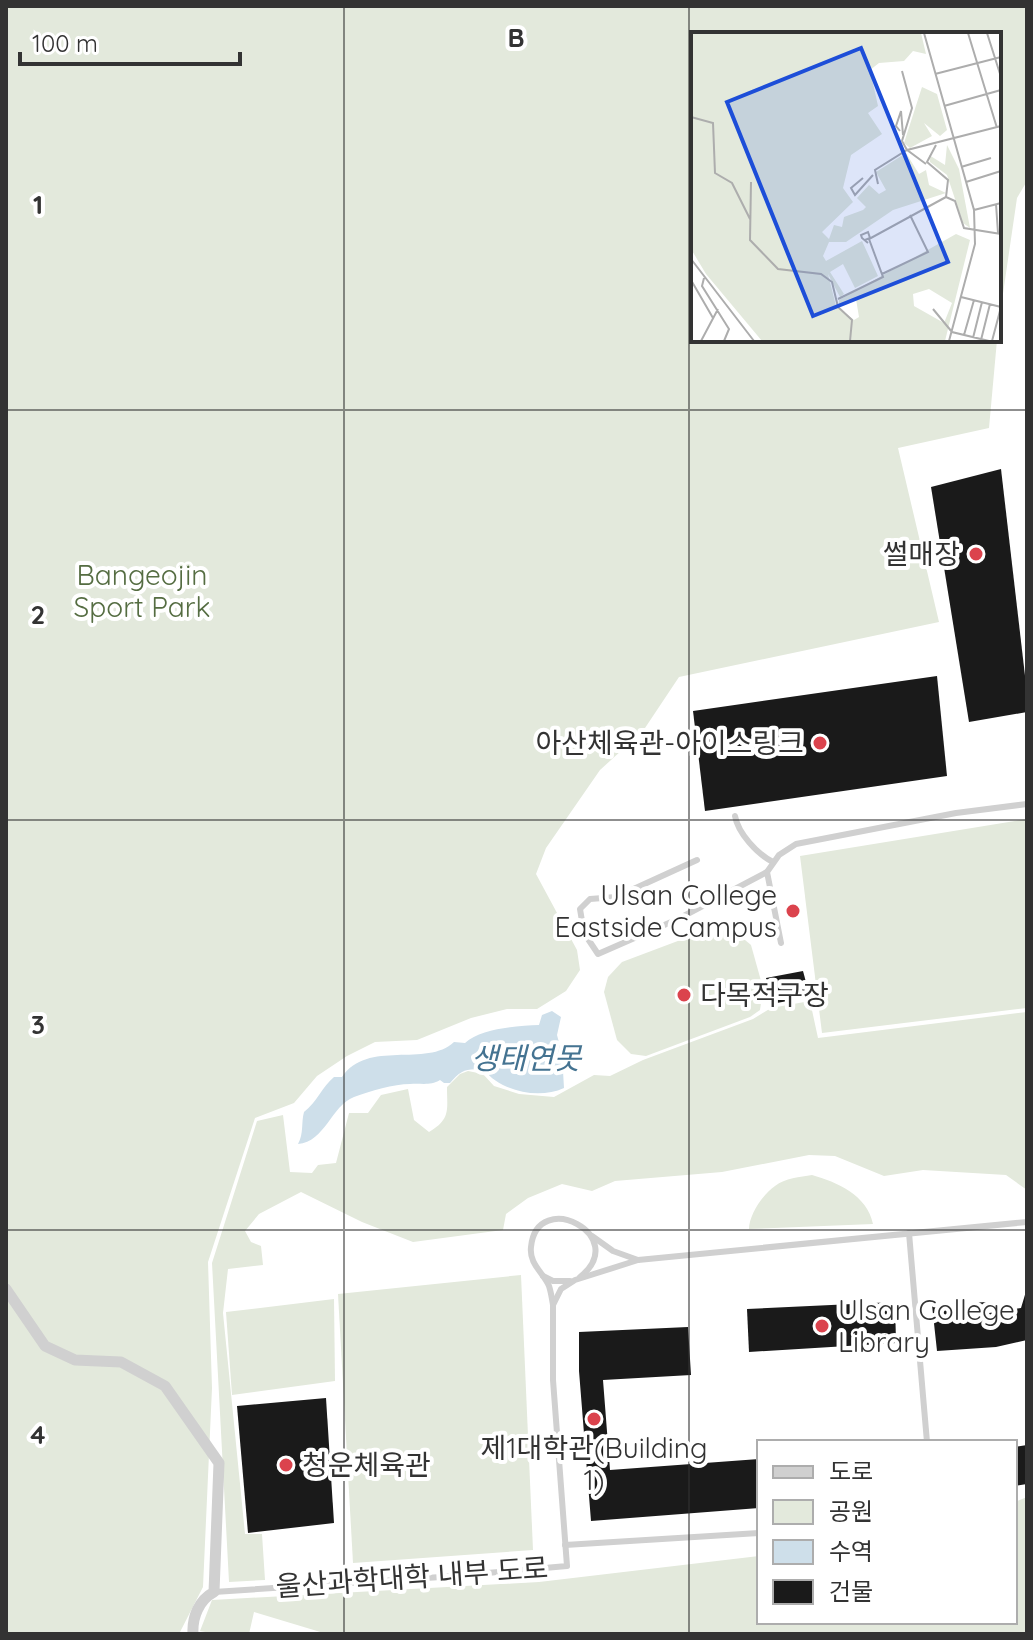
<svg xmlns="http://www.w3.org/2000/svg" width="1033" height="1640" viewBox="0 0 1033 1640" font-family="Quicksand,'Noto Sans KR',sans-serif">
  <rect width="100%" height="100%" fill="#fff"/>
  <g fill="#e3e9dc">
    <polygon points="6,6 1027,6 1027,181 1017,198 999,321 999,34 693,34 693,340 997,340 989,428 898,448 939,622 679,677 643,731 600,770 546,848 536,874 577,950 580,970 566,991 537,1009 507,1009 471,1018 417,1040 375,1042 347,1056 317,1076 294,1103 255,1118 208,1262 212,1388 203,1587 179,1634 6,1634"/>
    <polygon points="1027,819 1027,1008 822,1033 800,856"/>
    <polygon points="715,927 745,940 751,945 763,988 760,1010 750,1017 646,1056 631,1054 617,1040 604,992 608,977 622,962"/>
    <path d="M810 1001 818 1038 1027 1012V1190L1006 1175 923 1170 884 1176 835 1156 809 1155 722 1172 615 1181 592 1191 562 1184 528 1198 506 1214 503 1230 413 1242 362 1222 301 1192 259 1214 245 1231 251 1242 261 1246 263 1265 228 1269 223 1313 245 1534H262L265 1580 229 1582 212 1263 257 1121 283 1115 290 1172 312 1173 318 1165 336 1163 349 1113H368L381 1095 408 1089 414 1120 429 1132C451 1119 447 1110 447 1087L460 1074 468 1071 483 1074 494 1086 519 1094 554 1097 594 1075 610 1076 643 1060 753 1019 771 1008Z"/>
    <path d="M812 1175C837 1182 867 1195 873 1224L749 1229C749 1215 763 1194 775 1186 785 1178 800 1177 812 1175Z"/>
    <polygon points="521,1275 533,1550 353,1563 338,1294"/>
    <polygon points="334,1299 335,1381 232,1395 226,1312"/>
    <polygon points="1027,1497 1027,1634 327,1634 254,1612 249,1634 216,1634 200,1631 212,1600 539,1582 759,1556 759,1622 1015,1622 1015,1502"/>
  </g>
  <path fill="#cedfea" d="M552 1011 561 1017 557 1035 562 1054 564 1088C538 1100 501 1091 484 1070 467 1068 461 1070 450 1083H444L440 1080C430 1086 422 1083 410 1084 394 1084 370 1091 354 1097 331 1106 325 1142 298 1144 304 1133 301 1123 304 1112 317 1102 322 1087 334 1077H342C367 1039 427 1068 454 1042L465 1043C481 1028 517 1026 539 1025L542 1015Z"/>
  <g fill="#1a1a1a">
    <polygon points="1001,469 1027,693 1027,712 969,722 931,487"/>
    <polygon points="937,676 947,776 705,811 693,711"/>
    <polygon points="803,971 810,997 771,1004 766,978"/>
    <polygon points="1027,1288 1027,1340 996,1347 937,1351 932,1305 987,1302 989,1313 1021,1308"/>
    <polygon points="895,1302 896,1343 749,1352 747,1309"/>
    <polygon points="688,1327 691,1375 603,1380 610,1470 759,1459 759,1508 591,1521 579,1371 579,1332"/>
    <polygon points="326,1398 334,1523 248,1533 237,1406"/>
    <polygon points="1027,1445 1027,1484 1015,1486 1015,1447"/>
  </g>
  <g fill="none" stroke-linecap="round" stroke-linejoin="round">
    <g stroke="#d0d0d0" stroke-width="6">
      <path d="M735 816C738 833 757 854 773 862"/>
      <polyline points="697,860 616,897 590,899 580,909 584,933 598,954 678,919 767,872"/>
      <polyline points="781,943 767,872 779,855 796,844 956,813 1027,804"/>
      <polyline points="909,1233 927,1442"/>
      <polyline points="592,1236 613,1251 638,1260"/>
      <polyline points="543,1276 553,1281 570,1281"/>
      <path d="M553 1305C552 1299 551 1292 549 1286 543 1272 529 1264 531 1247 537 1187 632 1236 580 1277"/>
      <polyline points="565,1545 759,1533"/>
      <polyline points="214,1592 441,1577 567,1566 553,1380 553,1305 561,1289 575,1280 638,1260 1027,1222"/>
    </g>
    <path stroke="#d0d0d0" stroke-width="11" d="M6 1289 45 1346 75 1360 121 1362 165 1386 219 1463 214 1592C199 1600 192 1617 193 1634"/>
  </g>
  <path fill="none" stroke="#333" stroke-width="2" stroke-opacity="0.55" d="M344 6V1634M689 6V1634M6 410H1027M6 820H1027M6 1230H1027"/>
  <g fill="#db434d" stroke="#fff" stroke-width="3">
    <circle cx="976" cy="554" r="8"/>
    <circle cx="820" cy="743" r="8"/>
    <circle cx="793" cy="911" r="8"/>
    <circle cx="684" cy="995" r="8"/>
    <circle cx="822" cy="1326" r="8"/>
    <circle cx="594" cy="1419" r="8"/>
    <circle cx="286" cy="1465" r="8"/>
  </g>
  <g text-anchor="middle" stroke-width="8" stroke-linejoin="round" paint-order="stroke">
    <g font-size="28" fill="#333" stroke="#fff" text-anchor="end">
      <text x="960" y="564">썰매장</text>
      <text x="804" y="753">아산체육관-아이스링크</text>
      <text x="777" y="905">Ulsan College<tspan x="777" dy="32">Eastside Campus</tspan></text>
      <text x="700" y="1005" text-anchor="start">다목적구장</text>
      <text x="838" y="1320" text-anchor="start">Ulsan College<tspan x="838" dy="32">Library</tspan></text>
      <text x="594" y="1458" text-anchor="middle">제1대학관(Building<tspan x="594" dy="32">1)</tspan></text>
      <text x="302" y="1475" text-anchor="start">청운체육관</text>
    </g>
    <g font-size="28" fill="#556d42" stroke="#fff">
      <text x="142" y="585">Bangeojin<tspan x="142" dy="32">Sport Park</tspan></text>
    </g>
    <g font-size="28" fill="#333" stroke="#fff">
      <text transform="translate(412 1577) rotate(-4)" y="10">울산과학대학 내부 도로</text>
    </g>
    <g font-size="30" font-style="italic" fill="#447391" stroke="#fff">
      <text x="526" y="1069">생태연못</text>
    </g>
  </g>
  <g transform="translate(691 32)">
    <rect width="310" height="310" fill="#fff"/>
    <path d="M0 1H230L235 22 222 19 213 29 188 31 179 38 187 74 177 81 191 102 160 123 152 156 162 170 131 200 138 207 143 193 151 195 153 185 172 178 175 175 166 166 178 153 188 162 195 158 185 140 215 121 228 142 235 138 238 153 255 161 202 178 155 210H138L132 224 135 229 171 209 187 244 164 256 152 232 139 240 153 262 149 265 137 242 145 274 163 288 168 285 165 267 148 272V268L265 202 279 208 254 309H71L15 242 0 217ZM238 257 261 271 253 291 223 274 222 262ZM231 55 246 62 256 98 249 104 233 91 241 104 219 116 213 111ZM256 113 268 137 279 196 272 191 256 143 239 130 238 123 254 133Z" fill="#e3e9dc" fill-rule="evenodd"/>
    <path fill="none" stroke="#adadad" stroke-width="2" d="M233 1 283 178 284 212 258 309M277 1 306 96M296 1 310 45M211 39 221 76 211 109 216 118 310 94M244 42 310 25M253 74 310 58M0 85 22 91 24 141 41 151 59 187M209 99 205 94 210 79 212 103M270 135 300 126M172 146 160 156 164 163 182 143M60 150 59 208 87 237 130 242 141 250 147 275 161 288 159 309M275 150 310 139M187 152 184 138 216 118 235 132M255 165 264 169 273 196 310 202M305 172 307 201M283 178 310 171M174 208 179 206 177 200 170 203 171 206 177 211M0 227 63 309M191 242 237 220 219 183M13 246 11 254 38 297 33 309M0 248 22 286M270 265 310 275M147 267 192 245 178 207 255 165 257 148 236 130 245 113M242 277 261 300 298 309M273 303 283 268M282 306 291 270M290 308 299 272M10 309 27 277M301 309 310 275"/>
    <path fill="#1d4ed8" fill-opacity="0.15" stroke="#1d4ed8" stroke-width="4" d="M170 16 257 230 122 284 36 70Z"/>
    <rect width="310" height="310" fill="none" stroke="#333" stroke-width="4"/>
  </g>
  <g font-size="26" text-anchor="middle" font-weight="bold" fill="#333" stroke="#fff" stroke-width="8" stroke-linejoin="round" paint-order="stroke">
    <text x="516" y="47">B</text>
    <text x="38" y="214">1</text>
    <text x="38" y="624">2</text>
    <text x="38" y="1034">3</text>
    <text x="38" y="1444">4</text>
  </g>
  <rect width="1033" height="1640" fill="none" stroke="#333333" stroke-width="16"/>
  <rect x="757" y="1440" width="260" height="184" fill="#ffffff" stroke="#adadad" stroke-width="2"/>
  <rect x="773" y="1466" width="40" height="12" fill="#d0d0d0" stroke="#adadad" stroke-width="2"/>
  <text x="829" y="1480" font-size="24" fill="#333333">도로</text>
  <rect x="773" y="1500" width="40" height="24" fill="#e3e9dc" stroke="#adadad" stroke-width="2"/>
  <text x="829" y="1520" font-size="24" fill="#333333">공원</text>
  <rect x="773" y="1540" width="40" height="24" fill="#cedfea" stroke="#adadad" stroke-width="2"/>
  <text x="829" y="1560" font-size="24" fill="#333333">수역</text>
  <rect x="773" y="1580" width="40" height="24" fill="#1a1a1a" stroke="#adadad" stroke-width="2"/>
  <text x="829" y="1600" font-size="24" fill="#333333">건물</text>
  <path d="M20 52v12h220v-12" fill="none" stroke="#333333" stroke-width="4"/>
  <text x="32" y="52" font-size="24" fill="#333333" stroke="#ffffff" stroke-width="6" paint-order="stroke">100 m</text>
</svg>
